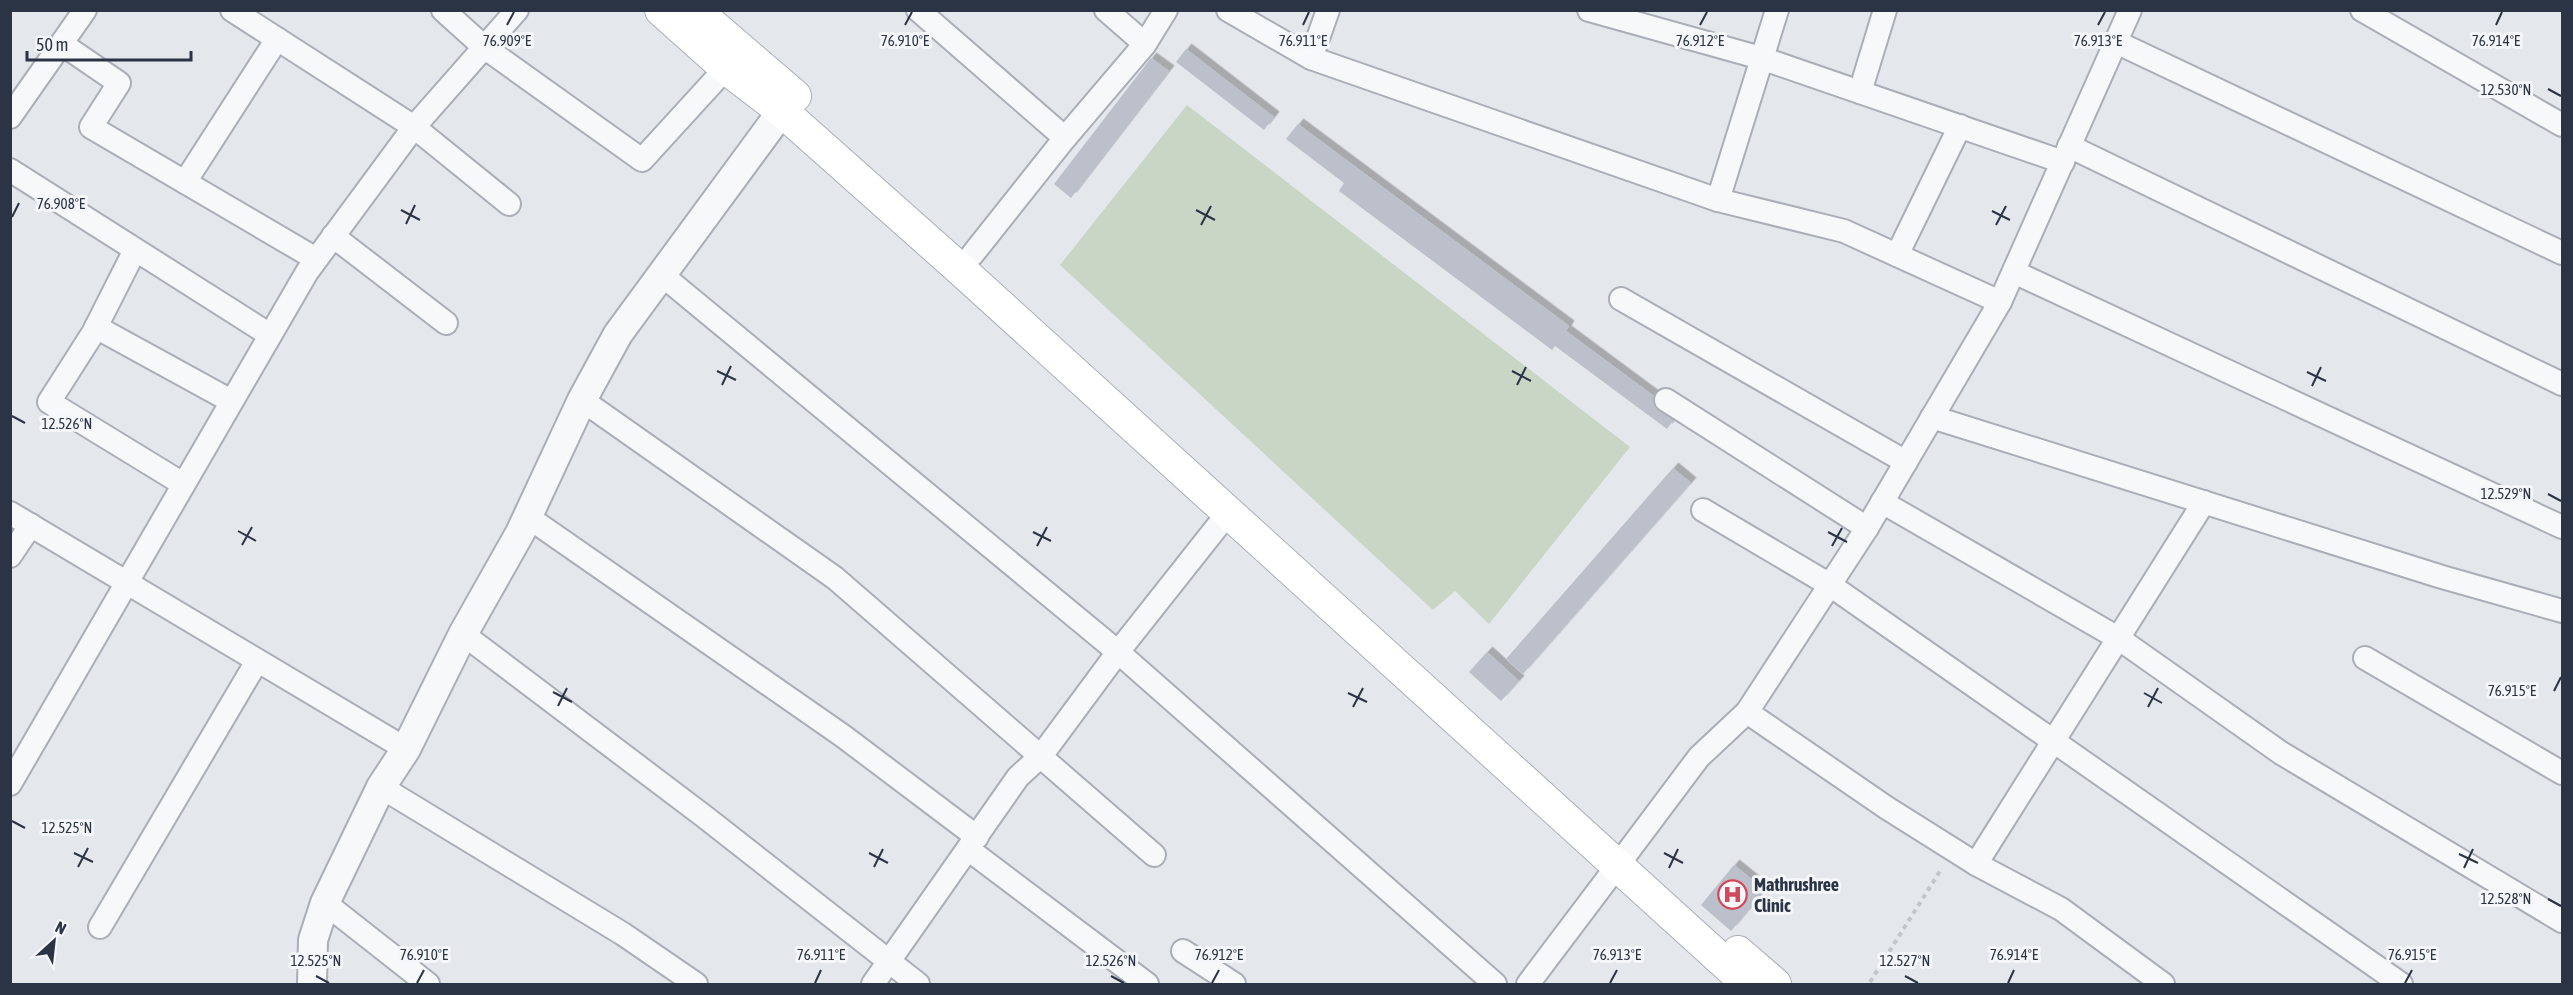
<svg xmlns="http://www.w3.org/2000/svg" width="2573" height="995" viewBox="0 0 2573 995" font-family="'Asap Condensed',sans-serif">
  <defs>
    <filter id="shadow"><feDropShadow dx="5.5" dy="-5.5" stdDeviation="0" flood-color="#0004"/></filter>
  </defs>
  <rect width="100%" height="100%" fill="#e4e7ec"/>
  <polygon fill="#c9d6c5" points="1187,105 1630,447 1489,624 1455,591 1433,610 1060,265"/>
  <g fill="#bbc0ca" filter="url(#shadow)">
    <polygon points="1186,49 1274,117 1264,130 1176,62"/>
    <polygon points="1151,58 1169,71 1071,198 1054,184"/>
    <polygon points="1298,124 1569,326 1566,331 1678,414 1667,429 1555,346 1552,350 1339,191 1344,183 1286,139"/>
    <polygon points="1673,468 1691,483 1523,674 1506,659"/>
    <polygon points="1487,652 1519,681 1501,701 1469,672"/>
    <polygon points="1734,865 1765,890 1731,931 1701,905"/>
  </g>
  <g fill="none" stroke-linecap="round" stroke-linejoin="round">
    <defs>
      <g id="minor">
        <polyline points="232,10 414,127 509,204"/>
        <polyline points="443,10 484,47 642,160 726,68"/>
        <polyline points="918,10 1065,138"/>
        <polyline points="1106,10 1145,44"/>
        <polyline points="1228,10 1311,58 1718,200 1844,231 2000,302"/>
        <polyline points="1589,10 1761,58 2063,162"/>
        <polyline points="2362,10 2562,125"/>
        <polyline points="2116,42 2562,253"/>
        <polyline points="62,44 119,83 91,127 316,259"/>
        <polyline points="1311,58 1328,10"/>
        <polyline points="1860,92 1885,10"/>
        <polyline points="10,117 85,10"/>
        <polyline points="2069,146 2562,384"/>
        <polyline points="10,170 270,335"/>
        <polyline points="185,182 277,39"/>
        <polyline points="1718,200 1777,10"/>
        <polyline points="333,236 446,323"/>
        <polyline points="135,250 93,333 49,402 183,484"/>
        <polyline points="972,255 1065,138 1145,44 1166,10"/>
        <polyline points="1897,255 1960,126"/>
        <polyline points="2014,272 2562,527"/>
        <polyline points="662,275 1118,652 1495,984"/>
        <polyline points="1621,299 1906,462"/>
        <polyline points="96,327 231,401"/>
        <polyline points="582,400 835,578 1154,855"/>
        <polyline points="1666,400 1867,528"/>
        <polyline points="1932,417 2442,577 2562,611"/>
        <polyline points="1882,502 2118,638 2281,753 2562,921"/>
        <polyline points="1703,510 1830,585 2401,984"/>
        <polyline points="10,513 406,749"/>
        <polyline points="528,517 843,736 977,837"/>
        <polyline points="10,556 31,525"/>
        <polyline points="463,634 705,817 918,984"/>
        <polyline points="2365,658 2562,773"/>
        <polyline points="1747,712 1887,808 1976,864 2061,909 2163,984"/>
        <polyline points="10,784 307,272 414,127 517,10"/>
        <polyline points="381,787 623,934 696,984"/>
        <polyline points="968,849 1147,984"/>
        <polyline points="1627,853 1699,757 1747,712 1867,528 2000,302 2130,10"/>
        <polyline points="1976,864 2204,502"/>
        <polyline points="325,903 428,984"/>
        <polyline points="100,927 257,661"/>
        <polyline points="1183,951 1234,984"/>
        <polyline points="873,984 1018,777 1041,756 1118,652 1228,513"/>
        <polyline points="1528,984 1617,866"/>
      </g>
      <polyline id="tertiary" points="312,984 313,940 325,903 381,787 406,749 463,634 520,533 582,400 618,334 782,111"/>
      <g id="secondary">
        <polyline points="661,10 726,68 782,111 961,270 1748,984"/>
        <polyline points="695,10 795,96"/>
        <polyline points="1738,952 1775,984"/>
      </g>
    </defs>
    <use href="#minor" stroke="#a9aeb7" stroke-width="26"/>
    <use href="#tertiary" stroke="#a9aeb7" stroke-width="32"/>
    <use href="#secondary" stroke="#a9aeb7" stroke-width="34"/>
    <polyline stroke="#c2c5cb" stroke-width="4" stroke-dasharray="4.5 4.5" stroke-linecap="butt" points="1870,982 1942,868"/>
    <use href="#minor" stroke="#f7f8fa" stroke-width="22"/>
    <use href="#tertiary" stroke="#f7f8fa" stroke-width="28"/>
    <use href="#secondary" stroke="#fff" stroke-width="32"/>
  </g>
  <path fill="none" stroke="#2b3445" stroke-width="2" d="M507 25 514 12M905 25 912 12M1303 25 1309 12M1700 25 1707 12M2098 25 2105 12M2496 25 2502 12M2548 89 2561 96M401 210 420 220M1196 210 1215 220M1992 211 2010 220M12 217 19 203M406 224 415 205M1201 225 1211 206M1996 225 2006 206M717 371 736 380M1512 371 1531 381M2307 372 2326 381M722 385 731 366M1517 385 1526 367M2312 386 2321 367M12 416 25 423M2548 494 2561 501M238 531 256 541M1033 532 1051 541M1828 532 1847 542M242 545 252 527M1037 546 1047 527M1832 546 1842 528M2554 691 2561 677M553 692 572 702M1348 693 1367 702M2144 693 2162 703M558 706 567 688M1353 707 1363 688M2148 707 2158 688M12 821 25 828M74 853 93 862M869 853 888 863M1664 853 1683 863M2459 854 2478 863M78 867 88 848M874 867 883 849M1669 868 1678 849M2464 868 2473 849M2548 899 2561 906M316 976 329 983M1111 976 1124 983M1905 976 1918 983M417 983 424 970M815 983 821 970M1212 983 1219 970M1610 983 1617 970M2008 983 2014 970M2405 983 2412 970"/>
  <defs>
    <symbol id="hospital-ring" viewBox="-11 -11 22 22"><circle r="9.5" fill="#f4f6f9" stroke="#d1495b" stroke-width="1.5"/><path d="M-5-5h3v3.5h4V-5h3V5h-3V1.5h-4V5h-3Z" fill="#d1495b"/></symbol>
  </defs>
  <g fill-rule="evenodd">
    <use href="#hospital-ring" x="1716" y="878" width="33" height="33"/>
  </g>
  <g text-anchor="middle" stroke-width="6" stroke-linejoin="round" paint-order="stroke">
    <g font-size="18" font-weight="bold" fill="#2b3445" stroke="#f4f6f9" text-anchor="start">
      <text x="1754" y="891">Mathrushree<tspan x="1754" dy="21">Clinic</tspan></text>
    </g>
  </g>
  <g font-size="15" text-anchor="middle" fill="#2b3445" stroke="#f4f6f9" stroke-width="6" stroke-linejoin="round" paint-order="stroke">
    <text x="507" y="46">76.909°E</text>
    <text x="905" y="46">76.910°E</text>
    <text x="1303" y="46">76.911°E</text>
    <text x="1700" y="46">76.912°E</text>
    <text x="2098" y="46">76.913°E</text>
    <text x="2496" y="46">76.914°E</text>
    <text x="2506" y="95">12.530°N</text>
    <text x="61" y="209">76.908°E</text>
    <text x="67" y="429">12.526°N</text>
    <text x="2506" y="499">12.529°N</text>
    <text x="2512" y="696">76.915°E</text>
    <text x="67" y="833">12.525°N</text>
    <text x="2506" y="904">12.528°N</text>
    <text x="424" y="960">76.910°E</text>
    <text x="821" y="960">76.911°E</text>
    <text x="1219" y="960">76.912°E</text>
    <text x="1617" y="960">76.913°E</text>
    <text x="2014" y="960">76.914°E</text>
    <text x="2412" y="960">76.915°E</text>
    <text x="316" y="966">12.525°N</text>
    <text x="1111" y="966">12.526°N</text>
    <text x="1905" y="966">12.527°N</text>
  </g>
  <rect width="2573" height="995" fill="none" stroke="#2b3445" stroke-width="24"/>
  <g transform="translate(54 941) rotate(27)" stroke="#f4f6f9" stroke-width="4.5" paint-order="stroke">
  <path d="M0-4.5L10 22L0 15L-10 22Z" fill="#2b3445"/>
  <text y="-9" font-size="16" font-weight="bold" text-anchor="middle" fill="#2b3445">N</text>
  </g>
  <path d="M27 51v9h164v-9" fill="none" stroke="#2b3445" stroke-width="3"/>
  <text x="36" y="51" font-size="18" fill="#2b3445" stroke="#f4f6f9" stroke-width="4.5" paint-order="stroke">50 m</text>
</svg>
